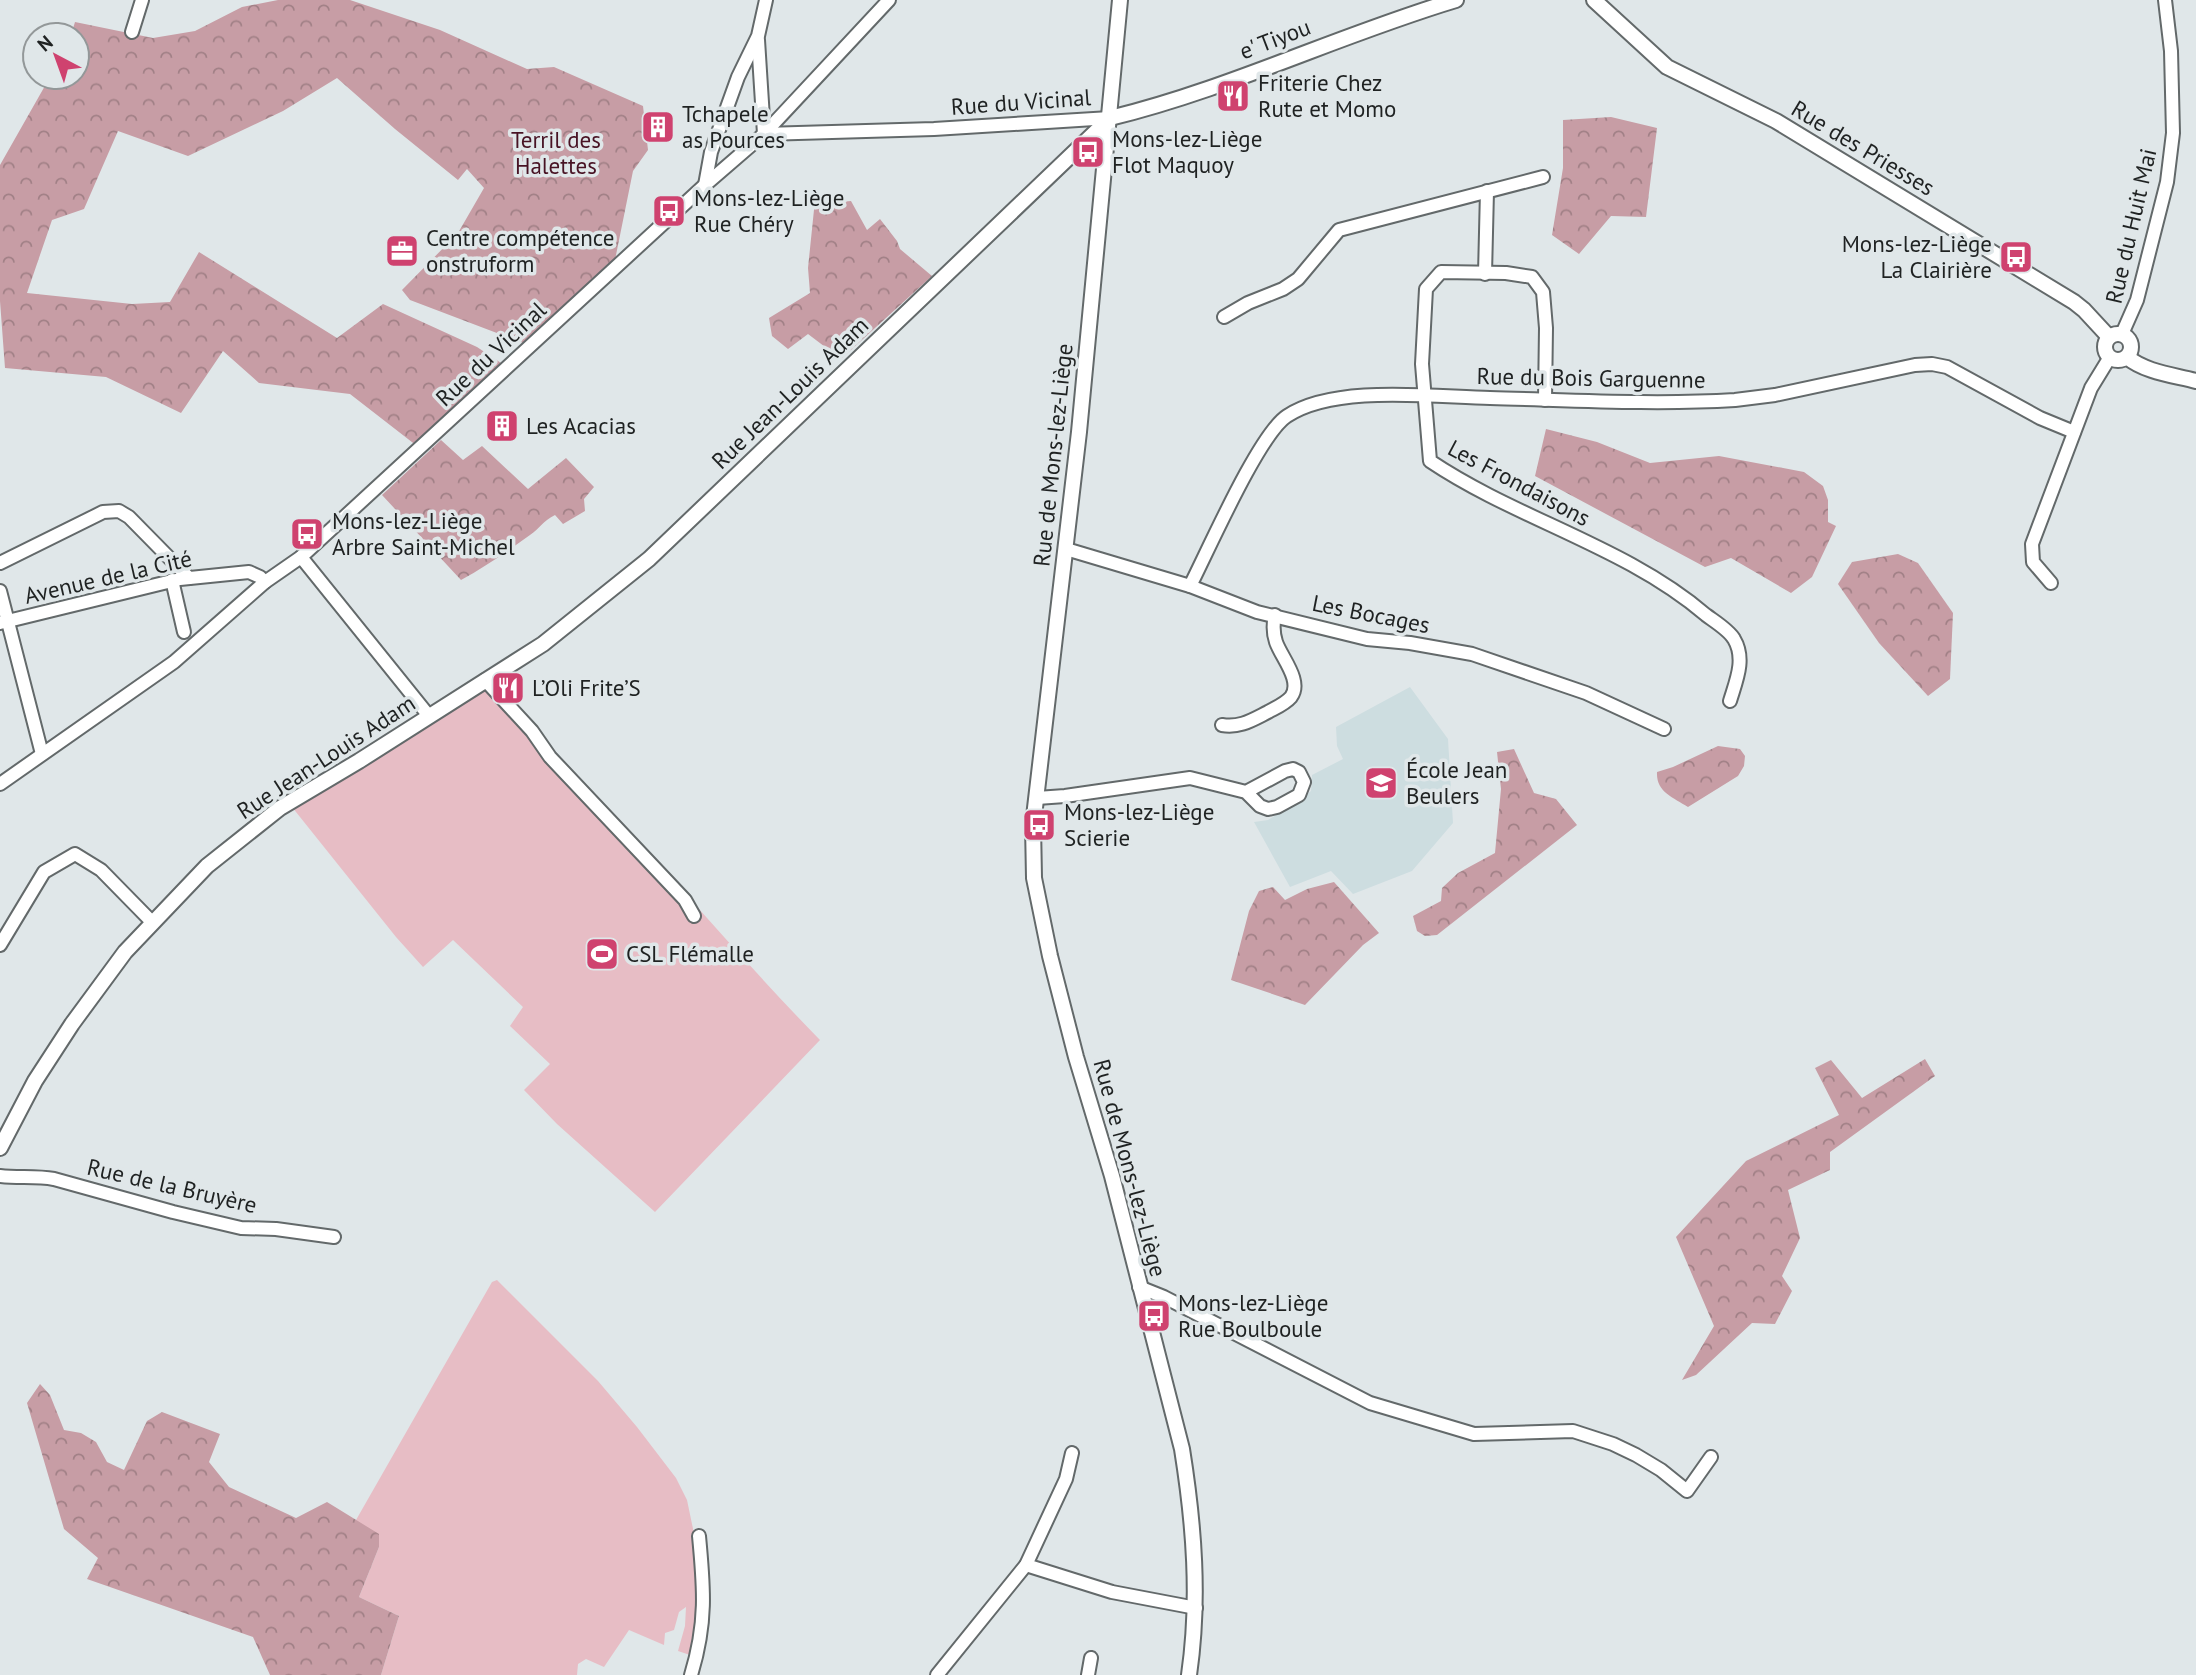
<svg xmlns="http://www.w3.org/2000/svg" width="2196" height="1675" viewBox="0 0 2196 1675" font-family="'PT Sans',sans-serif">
  <defs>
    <pattern id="forest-crowns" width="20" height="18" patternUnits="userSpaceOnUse" patternTransform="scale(1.75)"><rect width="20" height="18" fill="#c79da5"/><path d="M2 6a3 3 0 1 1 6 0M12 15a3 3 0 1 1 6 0" fill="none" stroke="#a18086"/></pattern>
  </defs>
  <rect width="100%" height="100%" fill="#e0e7e9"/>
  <polygon fill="#cddde0" points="1410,687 1448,739 1453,823 1412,871 1353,894 1331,871 1290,887 1254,822 1268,820 1299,801 1311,791 1312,775 1343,759 1337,746 1336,727"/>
  <g fill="#e7bdc5">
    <path d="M493 683C556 758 624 827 690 899 733 947 775 994 820 1040L655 1212 557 1124 524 1090 550 1064 510 1026 523 1007 453 940 423 967 396 937 292 807Z"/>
    <polygon points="497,1280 598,1381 637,1427 676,1478 687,1500 697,1548 701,1602 693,1656 678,1651 685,1626 686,1607 679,1612 674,1630 665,1633 664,1645 629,1630 604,1667 586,1659 578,1664 577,1675 381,1675 399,1616 359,1597 379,1547 356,1520 492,1282"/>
  </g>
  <g fill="url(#forest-crowns)">
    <polygon points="278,0 350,0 440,30 527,69 554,67 643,106 648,150 633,171 615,260 526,344 410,300 402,290 458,233 484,188 467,169 458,180 395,129 337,78 283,111 188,156 118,131 84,209 52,220 27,293 132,304 170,302 199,252 337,338 383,304 477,347 504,365 417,446 350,394 259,383 223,351 181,413 106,377 5,368 0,301 0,165 50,77 77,77 77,35 71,35 75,22 153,38 195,31 242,7"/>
    <polygon points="1611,117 1657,128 1646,217 1611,216 1579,254 1552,235 1563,168 1563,120"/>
    <polygon points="815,200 829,203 851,201 867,230 880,219 897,241 900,249 932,276 841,359 808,334 788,349 772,336 769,318 810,293 808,268"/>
    <polygon points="1546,429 1597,442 1650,463 1719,456 1804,472 1823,486 1828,500 1828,522 1836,526 1812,577 1791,593 1731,558 1705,567 1535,476"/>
    <path d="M441 440 463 460 482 446 528 489 566 458 594 487 584 499 585 511 563 524 555 515C542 522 540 528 530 535 508 551 485 567 461 580L382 495Z"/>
    <polygon points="1898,554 1918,563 1953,613 1950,679 1928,696 1879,643 1838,584 1852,562"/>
    <path d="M1718 746 1740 749 1745 756 1744 766 1738 776 1688 807C1673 797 1656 792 1657 772L1673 767Z"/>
    <polygon points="1514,749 1534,793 1556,799 1577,825 1437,935 1425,936 1417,931 1413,916 1441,901 1442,888 1458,873 1495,853 1501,789 1497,752"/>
    <polygon points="1334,882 1379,933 1363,945 1305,1005 1231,980 1249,911 1259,891 1273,887 1285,900 1307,889"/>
    <polygon points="1925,1059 1935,1076 1830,1152 1830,1170 1788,1190 1800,1238 1782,1276 1792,1291 1775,1324 1752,1323 1696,1375 1682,1380 1714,1326 1676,1237 1746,1161 1839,1115 1815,1068 1831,1060 1862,1098"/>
    <polygon points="40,1384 50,1395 64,1430 81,1433 96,1442 107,1462 124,1470 147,1421 162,1412 220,1434 209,1462 229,1487 296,1518 327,1502 379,1534 379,1547 359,1597 399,1616 381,1675 270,1675 253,1637 87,1579 98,1558 64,1529 27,1403"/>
  </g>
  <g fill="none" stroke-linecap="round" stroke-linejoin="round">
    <defs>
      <g id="minor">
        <polyline points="132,32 142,0"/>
        <polyline points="758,40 764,134"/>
        <polyline points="764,134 934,129 1110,118"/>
        <polyline points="705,185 711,152 738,77 758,36 766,0"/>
        <polyline points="1485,274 1487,191"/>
        <polyline points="1224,317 1248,303 1283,289 1298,279 1339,230 1543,177"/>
        <polyline points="2122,334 2137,300 2167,182 2173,133 2171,51 2165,0"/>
        <path d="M1545 400 1546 328 1543 292 1532 277 1506 273 1441 272 1426 289 1422 364 1430 461C1518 520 1625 546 1706 615 1714 621 1729 630 1734 639 1746 659 1736 681 1730 701"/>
        <polyline points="1066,549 1190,586 1257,612 1367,639 1410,643 1472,654 1586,693 1664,729"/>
        <polyline points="301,557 429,716"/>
        <polyline points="0,563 103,512 119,511 129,517 189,578"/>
        <polyline points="172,580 184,632"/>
        <polyline points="2051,583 2033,562 2032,544 2091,388 2110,357"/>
        <path d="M1190 586C1208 551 1259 434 1287 416 1335 384 1434 397 1490 398 1571 400 1654 405 1735 400L1775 395 1915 365 1932 364 1947 367 2040 418 2074 432"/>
        <polyline points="0,591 42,754"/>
        <polyline points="0,623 180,579 249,572 260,577 265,582"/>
        <polyline points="485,680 532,731 550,757 685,900 694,916"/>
        <path d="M1222 725C1240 728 1252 720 1268 712 1275 708 1285 704 1291 697 1303 681 1281 657 1276 642 1273 633 1273 624 1275 615"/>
        <polyline points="0,784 174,662 265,582 301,557 705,185 764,134 889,0"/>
        <polyline points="1037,798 1065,796 1190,778 1246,792 1260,806 1268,809 1277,807 1299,795 1304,782 1299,772 1293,769 1285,771 1246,792"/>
        <polyline points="0,945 44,872 75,854 101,870 152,922"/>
        <path d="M0 1176C18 1178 36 1176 54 1179L173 1212 241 1228 276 1229 334 1237"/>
        <polyline points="1139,1287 1164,1297 1370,1403 1474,1434 1573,1431 1613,1444 1636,1455 1661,1470 1687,1491 1711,1457"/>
        <polyline points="1026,1565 1112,1592 1196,1608"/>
        <path d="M691 1675C707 1623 704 1588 699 1536"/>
        <polyline points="937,1675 1026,1565 1066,1479 1072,1453"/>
        <polyline points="1088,1675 1091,1658"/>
      </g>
      <g id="tertiary">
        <path d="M1120 0 1079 432 1033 825 1034 878 1050 956 1076 1057 1112 1176 1182 1449C1194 1524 1200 1599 1189 1675"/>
        <polyline points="1594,0 1667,67 1776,121 2074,302 2084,310 2109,337"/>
        <path d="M1110 118C1229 89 1339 35 1456 0"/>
        <circle cx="2118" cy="347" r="13"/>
        <path d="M2127 357C2145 372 2173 375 2196 381"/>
        <polyline points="0,1148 35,1081 72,1024 125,952 207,866 280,808 359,761 543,644 649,559 1110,118"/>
      </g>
    </defs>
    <use href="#minor" stroke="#63696a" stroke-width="16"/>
    <use href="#tertiary" stroke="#63696a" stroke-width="18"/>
    <use href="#minor" stroke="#fff" stroke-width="12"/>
    <use href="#tertiary" stroke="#fff" stroke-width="14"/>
  </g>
  <defs>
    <symbol id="restaurant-square" viewBox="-11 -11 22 22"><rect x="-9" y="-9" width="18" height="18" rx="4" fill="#cf426f" stroke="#e0e7e9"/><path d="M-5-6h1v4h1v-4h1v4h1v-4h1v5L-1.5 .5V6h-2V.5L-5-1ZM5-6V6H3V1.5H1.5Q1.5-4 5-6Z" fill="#fff"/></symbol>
    <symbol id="building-square" viewBox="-11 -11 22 22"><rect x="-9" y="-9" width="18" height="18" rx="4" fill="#cf426f" stroke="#e0e7e9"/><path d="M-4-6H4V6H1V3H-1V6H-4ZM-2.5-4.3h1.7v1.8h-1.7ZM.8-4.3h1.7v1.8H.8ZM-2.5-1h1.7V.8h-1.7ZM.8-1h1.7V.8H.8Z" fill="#fff"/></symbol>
    <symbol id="bus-square" viewBox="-11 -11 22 22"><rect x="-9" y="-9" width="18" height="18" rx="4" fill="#cf426f" stroke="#e0e7e9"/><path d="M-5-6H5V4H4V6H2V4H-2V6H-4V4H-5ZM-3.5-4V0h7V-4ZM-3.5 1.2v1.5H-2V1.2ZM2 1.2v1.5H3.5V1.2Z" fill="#fff"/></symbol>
    <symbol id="office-square" viewBox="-11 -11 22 22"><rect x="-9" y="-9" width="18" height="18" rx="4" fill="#cf426f" stroke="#e0e7e9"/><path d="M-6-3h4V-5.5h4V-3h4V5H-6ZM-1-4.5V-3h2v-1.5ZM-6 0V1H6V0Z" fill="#fff"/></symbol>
    <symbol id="school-square" viewBox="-11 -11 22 22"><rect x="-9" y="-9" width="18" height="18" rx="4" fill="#cf426f" stroke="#e0e7e9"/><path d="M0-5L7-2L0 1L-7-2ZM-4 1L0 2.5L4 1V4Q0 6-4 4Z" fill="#fff"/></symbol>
    <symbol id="stadium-square" viewBox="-11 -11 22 22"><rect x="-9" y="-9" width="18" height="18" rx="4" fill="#cf426f" stroke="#e0e7e9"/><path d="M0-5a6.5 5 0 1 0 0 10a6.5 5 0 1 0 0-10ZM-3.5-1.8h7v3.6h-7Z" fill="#fff"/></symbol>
  </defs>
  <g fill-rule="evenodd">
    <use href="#restaurant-square" x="1214" y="77" width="38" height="38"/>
    <use href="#building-square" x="639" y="108" width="38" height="38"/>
    <use href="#bus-square" x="1069" y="133" width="38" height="38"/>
    <use href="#bus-square" x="650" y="192" width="38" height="38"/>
    <use href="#office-square" x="383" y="232" width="38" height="38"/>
    <use href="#bus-square" x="1997" y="238" width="38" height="38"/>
    <use href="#building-square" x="483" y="407" width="38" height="38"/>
    <use href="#bus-square" x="288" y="515" width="38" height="38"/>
    <use href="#restaurant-square" x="489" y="669" width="38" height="38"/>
    <use href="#school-square" x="1362" y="764" width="38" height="38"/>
    <use href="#bus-square" x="1020" y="806" width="38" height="38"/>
    <use href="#stadium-square" x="583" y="935" width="38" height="38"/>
    <use href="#bus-square" x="1135" y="1297" width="38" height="38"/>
  </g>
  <g text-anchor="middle" stroke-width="7" stroke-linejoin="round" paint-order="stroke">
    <g font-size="23" fill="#1f2222" stroke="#e0e7e9">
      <text transform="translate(1275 39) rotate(-21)" y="8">e' Tiyou</text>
      <text transform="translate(1021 102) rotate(-4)" y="8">Rue du Vicinal</text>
      <text transform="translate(1863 148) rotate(31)" y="8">Rue des Priesses</text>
      <text transform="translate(2131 226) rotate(-77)" y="8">Rue du Huit Mai</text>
      <text transform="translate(491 354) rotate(-43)" y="8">Rue du Vicinal</text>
      <text transform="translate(1591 378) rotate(1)" y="8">Rue du Bois Garguenne</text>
      <text transform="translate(790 393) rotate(-44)" y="8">Rue Jean-Louis Adam</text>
      <text transform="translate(1053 455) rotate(-84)" y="8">Rue de Mons-lez-Liège</text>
      <text transform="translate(1519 483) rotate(28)" y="8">Les Frondaisons</text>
      <text transform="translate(108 577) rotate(-13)" y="8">Avenue de la Cité</text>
      <text transform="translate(1371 614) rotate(11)" y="8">Les Bocages</text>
      <text transform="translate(326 757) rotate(-33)" y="8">Rue Jean-Louis Adam</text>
      <text transform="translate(1130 1168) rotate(75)" y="8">Rue de Mons-lez-Liège</text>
      <text transform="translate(172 1186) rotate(13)" y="8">Rue de la Bruyère</text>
    </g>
    <g font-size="23" fill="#1f2222" stroke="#e0e7e9" text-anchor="start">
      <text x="1258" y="91">Friterie Chez<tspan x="1258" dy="26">Rute et Momo</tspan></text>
      <text x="682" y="122">Tchapele<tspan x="682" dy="26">as Pources</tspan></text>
      <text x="1112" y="147">Mons-lez-Liège<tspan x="1112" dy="26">Flot Maquoy</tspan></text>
      <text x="694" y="206">Mons-lez-Liège<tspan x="694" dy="26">Rue Chéry</tspan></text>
      <text x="426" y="246">Centre compétence<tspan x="426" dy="26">onstruform</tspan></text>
      <text x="1992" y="252" text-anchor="end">Mons-lez-Liège<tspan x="1992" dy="26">La Clairière</tspan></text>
      <text x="526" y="434">Les Acacias</text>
      <text x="332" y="529">Mons-lez-Liège<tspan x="332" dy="26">Arbre Saint-Michel</tspan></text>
      <text x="532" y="696">L’Oli Frite’S</text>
      <text x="1406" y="778">École Jean<tspan x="1406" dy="26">Beulers</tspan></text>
      <text x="1064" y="820">Mons-lez-Liège<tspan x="1064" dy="26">Scierie</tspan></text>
      <text x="626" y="962">CSL Flémalle</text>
      <text x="1178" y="1311">Mons-lez-Liège<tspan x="1178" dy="26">Rue Boulboule</tspan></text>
    </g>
    <g font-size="23" fill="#481324" stroke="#e0e7e9">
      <text x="556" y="148">Terril des<tspan x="556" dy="26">Halettes</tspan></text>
    </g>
  </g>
  <g transform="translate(56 56) rotate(319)"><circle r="33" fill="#e0e7e9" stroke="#939899" stroke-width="2"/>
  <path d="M0-5L12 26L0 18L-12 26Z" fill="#cf426f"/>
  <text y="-10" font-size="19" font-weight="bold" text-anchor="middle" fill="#1f2222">N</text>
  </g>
</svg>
